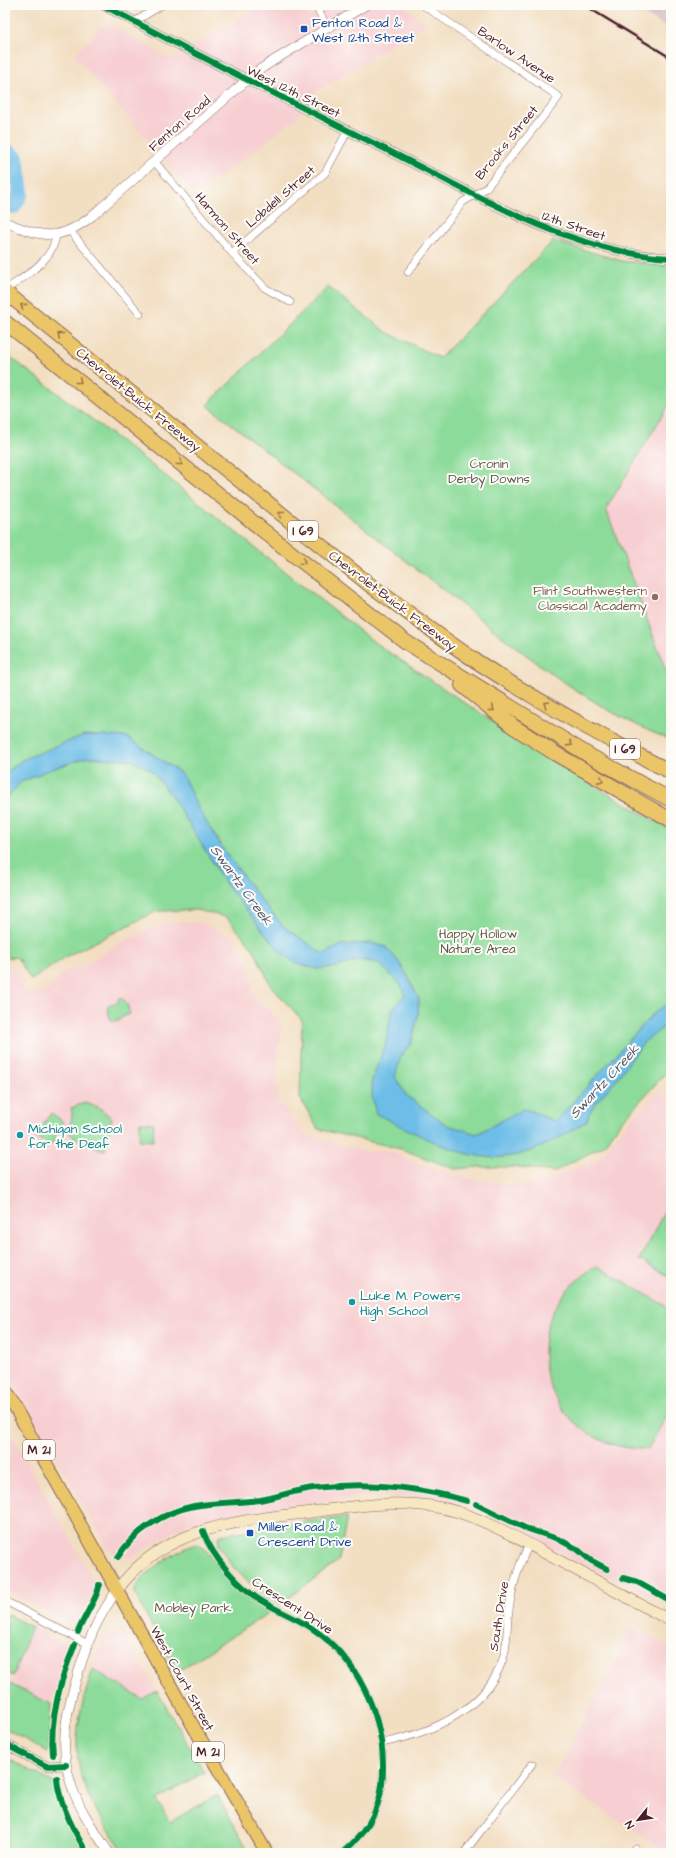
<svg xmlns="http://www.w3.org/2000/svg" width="676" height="1858" viewBox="0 0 676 1858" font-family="'Architects Daughter',sans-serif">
  <rect width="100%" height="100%" fill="#fdfcf7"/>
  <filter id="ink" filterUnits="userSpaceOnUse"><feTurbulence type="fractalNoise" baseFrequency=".025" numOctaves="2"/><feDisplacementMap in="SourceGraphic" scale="8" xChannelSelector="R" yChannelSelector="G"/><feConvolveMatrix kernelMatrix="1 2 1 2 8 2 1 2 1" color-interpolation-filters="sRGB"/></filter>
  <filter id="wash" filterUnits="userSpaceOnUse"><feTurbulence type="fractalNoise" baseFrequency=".012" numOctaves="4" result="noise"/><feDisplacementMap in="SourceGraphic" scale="16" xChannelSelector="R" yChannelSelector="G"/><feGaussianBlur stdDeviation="0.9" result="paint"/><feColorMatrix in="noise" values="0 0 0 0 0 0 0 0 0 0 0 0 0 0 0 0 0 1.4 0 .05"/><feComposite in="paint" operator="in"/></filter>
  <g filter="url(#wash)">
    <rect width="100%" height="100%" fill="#f2dec1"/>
    <g fill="#f7cfd2">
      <polygon points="260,5 302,5 310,17 331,5 402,5 427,23 314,93 298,117 195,195 74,55 106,23 171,59"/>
      <polygon points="671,401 671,684 606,509"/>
      <polygon points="182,921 200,923 234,937 244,953 250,970 253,996 283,1025 275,1071 280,1103 304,1134 366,1152 385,1149 421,1165 470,1179 512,1185 525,1185 553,1178 596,1160 604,1154 615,1137 635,1115 655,1095 661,1091 665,1096 671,1099 671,1606 632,1586 596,1571 484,1513 451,1502 415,1496 363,1496 212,1518 194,1521 183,1526 131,1557 119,1557 109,1549 5,1369 5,967 19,971 24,992 42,992 51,989 61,974 84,965 121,942 162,924"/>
      <polygon points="5,1423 95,1583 95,1592 88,1602 75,1627 5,1590"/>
      <polygon points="32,1627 70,1646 51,1704 10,1684"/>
      <polygon points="633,1627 671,1648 671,1853 668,1853 553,1777"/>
      <polygon points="124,1633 157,1691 143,1699 93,1669 104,1635"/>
    </g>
    <polygon fill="#d2bdc6" points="628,5 671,5 671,30"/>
    <g fill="#8cdb9a" stroke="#6b7d62">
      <path d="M553 241 622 261 671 266V401L606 509 671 684V740C587 708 512 644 442 589 364 528 285 466 207 405L328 287 386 332 440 358Z"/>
      <polygon points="5,353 157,469 300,584 378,645 549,759 671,830 671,1067 620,1123 604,1145 554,1172 519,1167 478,1167 455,1169 401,1149 318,1129 300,1098 302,1020 271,986 253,948 226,917 197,910 157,911 67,956 31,980 17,957 5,958"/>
      <polygon points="119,998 122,998 127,1004 130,1014 122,1017 120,1020 112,1021 110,1019 108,1007 110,1004 118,1003"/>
      <path d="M84 1103 98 1107 112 1118 105 1150 96 1148 92 1139 89 1137 78 1140 70 1134C68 1125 74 1118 71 1108Z"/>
      <polygon points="51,1113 60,1119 63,1122 60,1128 55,1126 52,1132 56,1134 54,1142 50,1145 35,1137"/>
      <polygon points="140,1122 154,1123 153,1141 139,1140"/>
      <polygon points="671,1199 671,1277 639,1260"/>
      <path d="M597 1266 671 1309V1408L648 1449C541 1451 504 1318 597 1266Z"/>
      <polygon points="347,1517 339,1560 281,1604 266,1596 247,1581 232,1566 219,1546 218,1537 221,1535 285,1524"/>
      <path d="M196 1544 204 1548C225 1574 240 1596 270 1612L177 1672 138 1600C137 1598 135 1594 135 1591 135 1575 182 1548 196 1544Z"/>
      <polygon points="6,1614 32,1627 13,1676 5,1672"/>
      <path d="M93 1669 142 1699 157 1691 204 1772 157 1800 170 1822 217 1795 250 1853H124C116 1839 105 1826 97 1812 67 1760 75 1723 93 1669Z"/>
      <polygon points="10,1684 51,1704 48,1752 5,1728 5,1700"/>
      <polygon points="5,1757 54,1783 71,1829 84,1853 19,1853 5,1847"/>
    </g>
    <path fill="#6cbde7" stroke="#5b6e89" d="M84 735 127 737 182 774 198 808 221 846 261 900 283 926 323 954 342 945 371 943 386 947 398 961 407 975 419 999 418 1016 411 1044 401 1056 395 1077 407 1096 447 1125 477 1134 523 1109 535 1112 555 1122 653 1014 671 1001V1022L645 1041 613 1084 596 1102 589 1114 587 1121C562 1137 535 1154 504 1157 463 1162 413 1131 376 1114L372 1096V1080L386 1043 392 1010 404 996V991L399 982 378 963 359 960 337 967 316 969 296 963 281 953 227 886 173 798 151 770 131 760 88 757 46 771 21 782 5 799V774L22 760Z"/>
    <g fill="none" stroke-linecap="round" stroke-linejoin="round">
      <polyline stroke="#6cbde7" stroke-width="16" points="5,150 16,158 21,193 14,206"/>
    </g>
  </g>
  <g filter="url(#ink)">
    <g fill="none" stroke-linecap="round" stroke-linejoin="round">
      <defs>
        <g id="minor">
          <polyline points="315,5 328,28"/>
          <polyline points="134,22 162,5"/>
          <polyline points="154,161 232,253 265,288 290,302"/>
          <polyline points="70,231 140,314"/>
          <polyline points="232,253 325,173 348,130"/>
          <polyline points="408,272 463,202 486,188 559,97 423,5"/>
          <path d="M5 290C24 277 54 260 56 235"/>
          <path d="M203 1531C212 1557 240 1589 265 1603 280 1612 297 1618 313 1629 356 1658 382 1712 383 1763 384 1802 372 1828 342 1853"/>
          <polyline points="5,1601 88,1644"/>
          <path d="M382 1743C432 1733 492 1708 505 1651 507 1640 507 1629 508 1618 511 1592 517 1567 529 1545"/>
          <polyline points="464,1853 532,1764"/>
          <polyline points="631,1853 636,1849"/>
        </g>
        <g id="tertiary">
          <path d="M103 5C198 56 295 104 391 152 479 196 571 253 671 258"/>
          <path d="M5 222C43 237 58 243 92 216L256 72 276 59 366 5"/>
          <polyline points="5,1744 46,1766 66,1765"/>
          <path d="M109 1853C95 1831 80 1811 72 1787 58 1746 66 1713 78 1674 88 1640 97 1618 118 1589"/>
        </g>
        <path id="secondary" d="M118 1589C133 1569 155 1551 179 1540 216 1523 256 1519 296 1514 350 1507 405 1496 458 1512 492 1523 523 1541 554 1558 593 1579 632 1600 671 1621"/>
        <polyline id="primary" points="5,1390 196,1731 267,1853"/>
        <g id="motorway">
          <path d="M5 292 370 585C405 610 440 637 476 661 539 702 604 738 671 772"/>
          <polyline points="5,322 290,552 406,642 590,756 671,800"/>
          <polyline points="462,685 514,727 556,754 671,820"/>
        </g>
      </defs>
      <use href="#minor" stroke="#856260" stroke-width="8"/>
      <use href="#tertiary" stroke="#856260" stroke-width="10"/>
      <use href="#secondary" stroke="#856260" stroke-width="12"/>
      <use href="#primary" stroke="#856260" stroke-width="14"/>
      <use href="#motorway" stroke="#856260" stroke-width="16"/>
      <use href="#minor" stroke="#fff" stroke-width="7"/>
      <use href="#tertiary" stroke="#fff" stroke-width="9"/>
      <use href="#secondary" stroke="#f7e8c3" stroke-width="11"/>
      <use href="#primary" stroke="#ebc669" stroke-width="12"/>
      <use href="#motorway" stroke="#ebc669" stroke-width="14"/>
      <polyline stroke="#4a1f2b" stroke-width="2.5" points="584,5 671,58"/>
      <defs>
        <g id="cycleway">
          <path d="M103 5C198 56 295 104 391 152 479 196 571 253 671 258"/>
          <polyline points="476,1504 525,1528 558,1539 577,1549 590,1560 607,1569"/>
          <path d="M203 1531C212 1557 240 1589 265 1603 280 1612 297 1618 313 1629 356 1658 382 1712 383 1763 384 1802 372 1828 342 1853"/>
          <path d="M118 1557C134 1531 164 1512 194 1506 216 1502 238 1503 260 1500 278 1497 296 1490 314 1488 364 1482 418 1487 467 1501"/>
          <polyline points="623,1578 637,1582 671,1601"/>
          <path d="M78 1632C82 1620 100 1593 99 1585H100"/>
          <polyline points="5,1744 46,1766 66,1765"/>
          <path d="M53 1755C49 1721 61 1676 75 1645"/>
          <path d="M57 1778C58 1801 75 1833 87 1853"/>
        </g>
      </defs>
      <use href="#cycleway" stroke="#fdfcf7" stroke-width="8"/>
      <use href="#cycleway" stroke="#00873e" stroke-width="6"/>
    </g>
    <defs><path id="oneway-chevron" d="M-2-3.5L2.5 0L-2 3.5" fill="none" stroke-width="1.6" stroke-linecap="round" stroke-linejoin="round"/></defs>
    <g stroke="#9a724a">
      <use href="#oneway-chevron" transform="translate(23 306) rotate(-143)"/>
      <use href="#oneway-chevron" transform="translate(60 335) rotate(-141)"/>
      <use href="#oneway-chevron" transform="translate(79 381) rotate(39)"/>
      <use href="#oneway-chevron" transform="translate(180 463) rotate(39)"/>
      <use href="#oneway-chevron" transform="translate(281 514) rotate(-141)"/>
      <use href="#oneway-chevron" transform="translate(303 562) rotate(38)"/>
      <use href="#oneway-chevron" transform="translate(546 704) rotate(-149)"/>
      <use href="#oneway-chevron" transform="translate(492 709) rotate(38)"/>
      <use href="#oneway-chevron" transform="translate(570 744) rotate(32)"/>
      <use href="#oneway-chevron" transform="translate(601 780) rotate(29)"/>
    </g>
  </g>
  <g fill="#1a4fb4" stroke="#fdfcf7" stroke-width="1.5">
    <rect x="300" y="25" width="8" height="8" rx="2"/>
    <rect x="246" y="1529" width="8" height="8" rx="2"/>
  </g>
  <circle fill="#8d6e63" stroke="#fdfcf7" stroke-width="1.5" cx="655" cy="597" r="4"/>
  <g fill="#0f9aa8" stroke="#fdfcf7" stroke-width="1.5">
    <circle cx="20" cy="1135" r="4"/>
    <circle cx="352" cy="1302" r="4"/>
  </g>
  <g text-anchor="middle" stroke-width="4" stroke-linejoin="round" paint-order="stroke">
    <g fill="#fdfcf7" stroke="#806168" stroke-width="1">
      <rect x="288" y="521" width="30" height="20" rx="3"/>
      <rect x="610" y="739" width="30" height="20" rx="3"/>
      <rect x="23" y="1440" width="32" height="20" rx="3"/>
      <rect x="192" y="1742" width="32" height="20" rx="3"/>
    </g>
    <g font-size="12" font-weight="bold" fill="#4a1f2b">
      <text x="303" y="535">I 69</text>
      <text x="625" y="753">I 69</text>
      <text x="39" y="1454">M 21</text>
      <text x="208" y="1756">M 21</text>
    </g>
    <g font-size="13" fill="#164399" stroke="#fdfcf7" text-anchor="start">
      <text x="312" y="27">Fenton Road &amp;<tspan x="312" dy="15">West 12th Street</tspan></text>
      <text x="258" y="1531">Miller Road &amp;<tspan x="258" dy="15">Crescent Drive</tspan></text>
    </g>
    <g font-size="13" fill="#4a1f2b" stroke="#fdfcf7">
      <text transform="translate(517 54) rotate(34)" y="5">Barlow Avenue</text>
      <text transform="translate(294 91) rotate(26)" y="5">West 12th Street</text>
      <text transform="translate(179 123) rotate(-41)" y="5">Fenton Road</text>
      <text transform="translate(506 142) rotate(-51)" y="5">Brooks Street</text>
      <text transform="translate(280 196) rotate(-41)" y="5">Lobdell Street</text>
      <text transform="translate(574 225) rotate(19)" y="5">12th Street</text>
      <text transform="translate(228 228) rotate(49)" y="5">Harmon Street</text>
      <text transform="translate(139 399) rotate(39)" y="5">Chevrolet-Buick Freeway</text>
      <text transform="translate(393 600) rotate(37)" y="5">Chevrolet-Buick Freeway</text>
      <text transform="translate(293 1605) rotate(33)" y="5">Crescent Drive</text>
      <text transform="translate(498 1616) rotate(-81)" y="5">South Drive</text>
      <text transform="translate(183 1678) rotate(61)" y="5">West Court Street</text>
    </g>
    <g font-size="13" fill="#5e574c" stroke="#fdfcf7">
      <text x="489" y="468">Cronin<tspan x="489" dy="15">Derby Downs</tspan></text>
      <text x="478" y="938">Happy Hollow<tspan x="478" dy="15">Nature Area</tspan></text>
      <text x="193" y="1612">Mobley Park</text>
    </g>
    <g font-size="13" fill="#785e54" stroke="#fdfcf7" text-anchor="end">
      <text x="647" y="595">Flint Southwestern<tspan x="647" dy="15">Classical Academy</tspan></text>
    </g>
    <g font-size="13" fill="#0d838f" stroke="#fdfcf7" text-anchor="start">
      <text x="28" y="1133">Michigan School<tspan x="28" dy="15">for the Deaf</tspan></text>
      <text x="360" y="1300">Luke M. Powers<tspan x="360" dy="15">High School</tspan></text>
    </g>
    <g font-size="14" font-style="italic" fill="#56566d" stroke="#fdfcf7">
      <text transform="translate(242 885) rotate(54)" y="5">Swartz Creek</text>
      <text transform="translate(604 1081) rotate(-47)" y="5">Swartz Creek</text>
    </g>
  </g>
  <rect width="676" height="1858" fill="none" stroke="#fdfcf7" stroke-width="20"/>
  <g transform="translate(638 1820) rotate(240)" stroke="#fdfcf7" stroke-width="3" paint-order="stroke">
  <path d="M0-3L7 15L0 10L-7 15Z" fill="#4a1f2b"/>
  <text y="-6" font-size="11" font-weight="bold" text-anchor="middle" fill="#4a1f2b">N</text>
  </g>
</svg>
